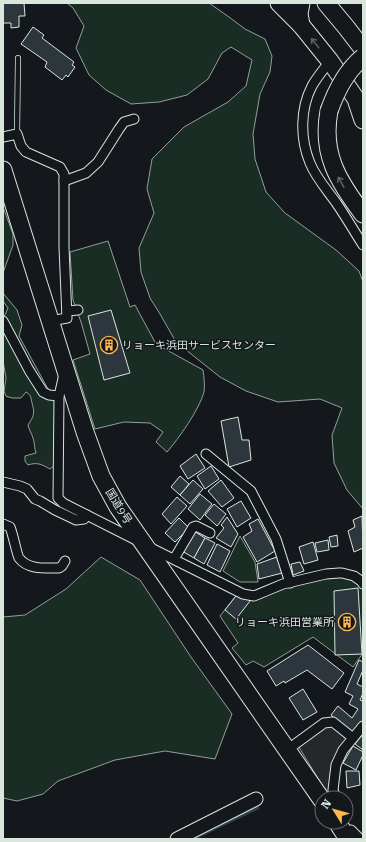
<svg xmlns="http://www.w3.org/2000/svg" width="366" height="842" viewBox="0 0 366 842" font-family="'Roboto Serif','Noto Sans JP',serif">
  <rect width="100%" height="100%" fill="#14181c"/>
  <g fill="#1a2d24" stroke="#939e99">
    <polygon points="67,3 209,3 229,17 245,29 265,39 272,56 270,72 260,94 253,134 255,159 266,192 285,213 336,250 359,271 363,282 363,509 347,490 334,463 332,435 342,408 320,399 278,402 246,391 220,377 176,342 160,314 150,298 141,272 139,248 154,213 147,189 152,159 184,127 228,102 246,86 252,60 231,47 222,53 208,79 187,95 159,102 131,104 106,90 89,75 76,48 84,26 73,8"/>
    <polygon points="3,207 13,234 13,245 3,273"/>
    <path d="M108 241 130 307 135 305 156 344 203 370C204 377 205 386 204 392 199 410 179 438 167 452L156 442 163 432 150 423 124 422 95 429 73 360 90 354 81 322 73 300 70 252Z"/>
    <path d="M3 293 17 310 22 325 19 336 48 389 56 398 55 465 50 469C41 464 37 462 28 465L25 461V456L36 453C34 448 35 443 33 438 32 434 29 430 28 425 34 416 35 413 32 403 31 398 31 395 26 392L21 398H12L6 396 4 391 6 378 3 361V317L5 315 8 308 3 301Z"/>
    <polygon points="240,536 255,562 258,582 240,582 223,571"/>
    <polygon points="101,557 140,580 191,657 232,714 215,759 165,751 115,760 58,781 43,794 17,801 3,798 3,617 25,615 66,589"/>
    <polygon points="339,573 363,585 363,653 353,667 313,637 264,667 253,661 246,665 232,648 238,643 220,616 239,592 252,597 279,586"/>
  </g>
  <polygon fill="#24282b" stroke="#939e99" points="333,722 352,737 335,767 335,798 330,798 297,744"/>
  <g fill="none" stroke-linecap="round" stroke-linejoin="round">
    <polyline stroke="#2f3f4d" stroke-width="3" points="193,839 258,808"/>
  </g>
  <g fill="#2c363c" stroke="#d8e6dc">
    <polygon points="3,3 24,3 25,16 19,16 19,27 11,28 11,23 3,23"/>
    <polygon points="33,27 44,35 42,38 74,62 72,65 75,67 68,77 66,75 62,80 45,67 47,62 21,44"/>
    <polygon points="111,310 130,373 104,380 88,316"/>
    <polygon points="238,417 242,440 249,440 251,460 229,467 221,421"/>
    <polygon points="196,454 205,468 188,479 180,466"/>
    <polygon points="211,466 219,479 205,489 197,476"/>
    <polygon points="180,476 189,484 180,495 171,487"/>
    <polygon points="193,480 203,489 190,504 180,495"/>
    <polygon points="221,480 234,498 222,507 208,491"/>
    <polygon points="200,494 212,504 200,520 188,509"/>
    <polygon points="177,497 187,506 171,524 162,514"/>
    <polygon points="241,501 251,518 237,527 227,509"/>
    <polygon points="214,504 226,514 217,526 205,515"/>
    <polygon points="362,516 363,548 354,552 348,531 355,527 353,520"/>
    <polygon points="227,517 238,534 231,547 216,538 224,528 221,525"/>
    <polygon points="179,518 189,528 175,542 165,533"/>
    <polygon points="258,519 275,551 257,562 243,537 252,531 249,524"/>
    <polygon points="194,531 205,538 194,558 182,551"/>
    <polygon points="337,535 338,546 331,547 329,537"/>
    <polygon points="205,538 215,543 204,564 194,558"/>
    <polygon points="328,540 329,550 317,552 315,543"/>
    <polygon points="313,542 318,560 304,564 299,547"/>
    <polygon points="217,544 230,551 220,572 207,565"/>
    <polygon points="277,557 282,573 259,579 257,564"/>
    <polygon points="300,562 304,571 293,575 291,564"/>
    <polygon points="358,588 362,654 335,655 334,591"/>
    <polygon points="239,592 250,601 236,619 225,610"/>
    <polygon points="308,645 344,673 332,689 307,670 285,683 284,681 276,686 267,671"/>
    <polygon points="359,660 363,662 363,670 357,684 363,687 363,693 360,700 363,701 363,720 355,732 350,732 331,715 338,706 352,718 358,709 349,704 353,696 345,692"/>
    <polygon points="303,689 317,712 303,720 289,698"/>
    <polygon points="363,734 363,750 355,744"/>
    <polygon points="353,746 363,752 363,755 356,770 343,763"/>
    <polygon points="346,771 359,771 360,785 347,788"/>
  </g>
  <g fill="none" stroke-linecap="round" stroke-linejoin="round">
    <defs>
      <polyline id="lane" points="17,134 18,58"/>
      <g id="street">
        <path d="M330 61C324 69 317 77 312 86 300 109 300 139 310 163 316 178 328 191 337 204 346 217 354 231 363 245"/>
        <polyline points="3,137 17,134 21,146 26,152 60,167 64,174 64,247 67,318 50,321"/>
        <polyline points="64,181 86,173 98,162 119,129 124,122 134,119"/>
        <polyline points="67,311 78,310"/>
        <polyline points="3,321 29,370 43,392 49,395 59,396"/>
        <polyline points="64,374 59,396 58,498 63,503 138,541"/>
        <polyline points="206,454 251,491 276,539 290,583"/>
        <polyline points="3,482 20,486 27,489 35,499 40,501 55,510 76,520 84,519 87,515"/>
        <path d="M3 524 10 527C13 534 17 555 19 558 28 570 46 568 59 568L62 566 65 561"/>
        <polyline points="149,547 243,594 254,596 283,584 326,574 339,573 342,573 354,576 361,581 363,584"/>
        <polyline points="174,559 193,527 196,526 210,533"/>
        <polyline points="287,750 324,723 333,722 353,738"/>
        <polyline points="336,798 333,790 336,765 343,750 363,726"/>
        <polyline points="351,830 360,839"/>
      </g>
      <polyline id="secondary" points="177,839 256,799"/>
      <g id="highway">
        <polyline points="279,3 301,25 330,61 356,99 363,120"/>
        <polyline points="326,3 346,27 363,49"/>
        <polyline points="301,25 299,14 301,3"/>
        <path d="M329 111C321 154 338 181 363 214"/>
        <polyline points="3,170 85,432 101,476 118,507 322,800"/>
        <polyline points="337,822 348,839"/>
      </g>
    </defs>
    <use href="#lane" stroke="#d8e6dc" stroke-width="6"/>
    <use href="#street" stroke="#d8e6dc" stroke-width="11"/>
    <use href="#secondary" stroke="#d8e6dc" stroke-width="15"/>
    <use href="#highway" stroke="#d8e6dc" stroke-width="19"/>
    <use href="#lane" stroke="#14181c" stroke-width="4.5"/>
    <use href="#street" stroke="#14181c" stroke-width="9"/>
    <use href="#secondary" stroke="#14181c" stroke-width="13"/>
    <use href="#highway" stroke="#14181c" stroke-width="17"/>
    <defs>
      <path id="highway-bridge" d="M329 111C336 91 346 71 363 57"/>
    </defs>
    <use href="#highway-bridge" stroke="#d8e6dc" stroke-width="19" stroke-linecap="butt"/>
    <use href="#highway-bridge" stroke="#14181c" stroke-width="17"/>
  </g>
  <defs><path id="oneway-shaft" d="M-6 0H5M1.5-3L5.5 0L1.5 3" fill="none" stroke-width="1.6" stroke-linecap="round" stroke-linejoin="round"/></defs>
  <g stroke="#59605f">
    <use href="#oneway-shaft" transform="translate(315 43) rotate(-129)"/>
    <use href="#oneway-shaft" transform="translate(341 182) rotate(-119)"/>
  </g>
  <defs>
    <symbol id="building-ring" viewBox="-11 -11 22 22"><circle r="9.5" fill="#14181c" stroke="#ffb74d" stroke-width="1.5"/><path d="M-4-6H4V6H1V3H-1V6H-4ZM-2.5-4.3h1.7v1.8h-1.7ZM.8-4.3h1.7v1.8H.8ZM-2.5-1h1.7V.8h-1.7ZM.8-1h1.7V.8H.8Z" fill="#ffb74d"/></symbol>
  </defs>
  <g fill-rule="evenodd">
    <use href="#building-ring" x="99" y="335" width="20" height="20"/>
    <use href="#building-ring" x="337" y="612" width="20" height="20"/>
  </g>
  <g text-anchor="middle" stroke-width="3" stroke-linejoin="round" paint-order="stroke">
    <g font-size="11" fill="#d8e6dc" stroke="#14181c" text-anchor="start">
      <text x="122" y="349">リョーキ浜田サービスセンター</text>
      <text x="334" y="626" text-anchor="end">リョーキ浜田営業所</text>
    </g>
    <g font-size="11" fill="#d8e6dc" stroke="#14181c">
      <text transform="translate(119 506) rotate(58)" y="4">国道9号</text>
    </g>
  </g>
  <rect width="366" height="842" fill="none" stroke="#d8e6dc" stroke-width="8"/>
  <g transform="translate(334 810) rotate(307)"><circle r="19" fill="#14181c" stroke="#626a69"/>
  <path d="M0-3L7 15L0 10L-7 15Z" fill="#ffb74d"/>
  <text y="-6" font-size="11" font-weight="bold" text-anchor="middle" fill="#d8e6dc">N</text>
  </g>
</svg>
